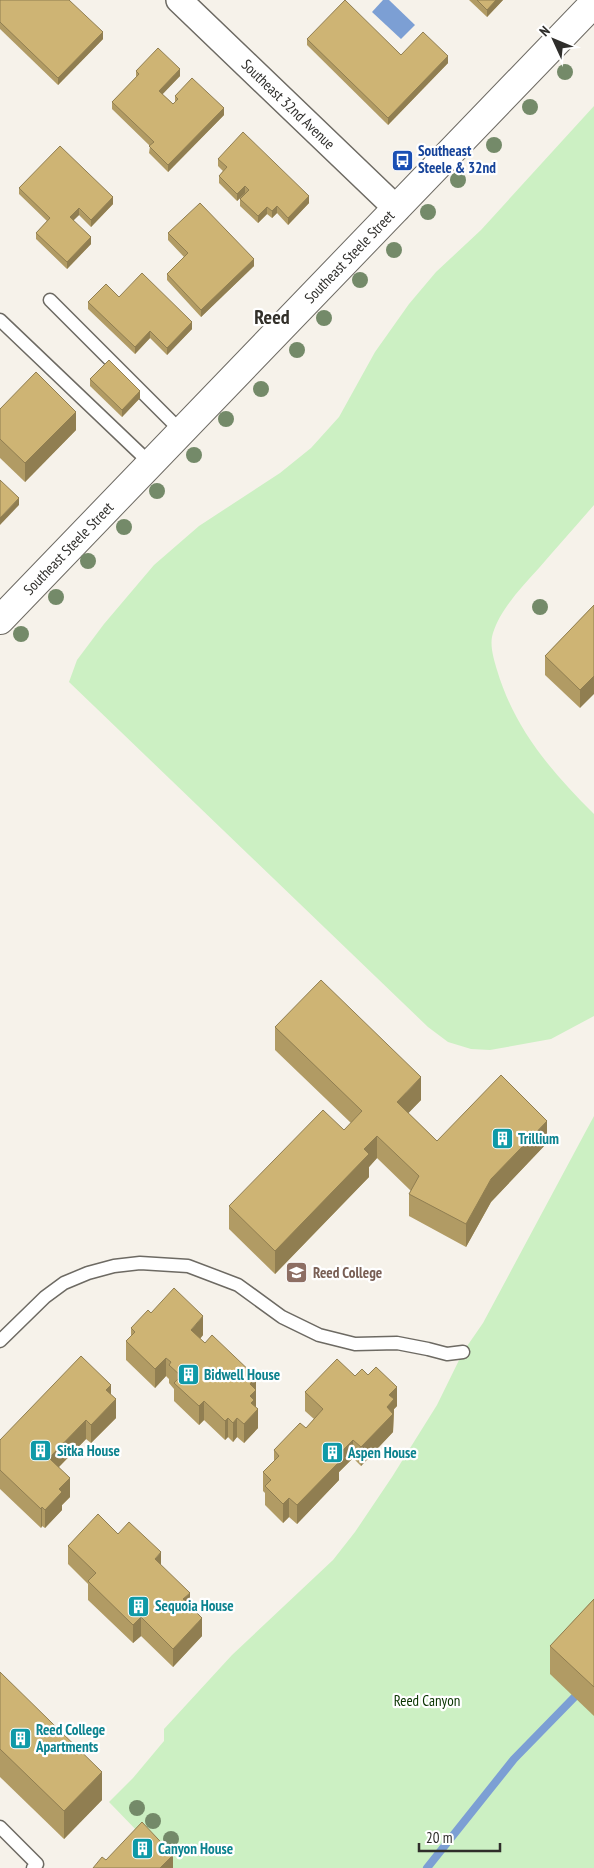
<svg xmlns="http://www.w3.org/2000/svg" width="594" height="1868" viewBox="0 0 594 1868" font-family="'PT Sans Narrow',sans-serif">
  <rect width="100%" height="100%" fill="#f6f2ea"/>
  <g fill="#ccf0c3">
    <path d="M594 106V505C576 526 557 547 539 568 522 587 501 608 493 633 489 645 494 659 497 670 515 730 551 771 594 814V1016L551 1039 490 1050 471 1049 448 1042 428 1027 69 682 77 660 104 624 154 565 199 526 280 473 311 448 339 417 375 352 409 304 436 272 481 230Z"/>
    <polygon points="594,1116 594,1868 173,1868 109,1802 133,1778 164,1741 164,1729 232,1655 333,1560 355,1532 392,1477 437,1405 463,1352 483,1323"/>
  </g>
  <polygon fill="#7c9fd4" points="383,0 389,0 415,25 401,39 372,12"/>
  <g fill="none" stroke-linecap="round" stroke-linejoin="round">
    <polyline stroke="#7c9fd4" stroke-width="8" points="427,1868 514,1759 594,1677"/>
    <defs>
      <g id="service">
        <polyline points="50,300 181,431"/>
        <polyline points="0,320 150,463"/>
        <polyline points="0,1341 45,1297 64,1283 88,1273 114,1266 140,1263 188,1266 238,1285 282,1317 319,1335 355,1344 397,1343 428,1349 447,1354 463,1352"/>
        <polyline points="0,1827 37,1864 33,1868"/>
      </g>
      <g id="minor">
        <path id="s1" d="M179 0 397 209"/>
      </g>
      <g id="tertiary">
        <path id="s2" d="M0 620 594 3"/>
      </g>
    </defs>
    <use href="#service" stroke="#6d6a63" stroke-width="15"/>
    <use href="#minor" stroke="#6d6a63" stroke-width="28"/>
    <use href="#tertiary" stroke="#6d6a63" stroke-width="30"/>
    <use href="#service" stroke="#fff" stroke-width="12"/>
    <use href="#minor" stroke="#fff" stroke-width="25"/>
    <use href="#tertiary" stroke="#fff" stroke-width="28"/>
  </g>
  <g fill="#748a69">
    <circle cx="565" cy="72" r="8"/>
    <circle cx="530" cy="107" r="8"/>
    <circle cx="494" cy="145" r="8"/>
    <circle cx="458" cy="180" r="8"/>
    <circle cx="428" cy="212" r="8"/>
    <circle cx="394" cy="250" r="8"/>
    <circle cx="360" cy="280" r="8"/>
    <circle cx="324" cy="318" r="8"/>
    <circle cx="297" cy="350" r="8"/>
    <circle cx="261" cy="389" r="8"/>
    <circle cx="226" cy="419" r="8"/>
    <circle cx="194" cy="455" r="8"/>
    <circle cx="157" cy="491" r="8"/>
    <circle cx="124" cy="527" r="8"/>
    <circle cx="88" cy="561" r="8"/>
    <circle cx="56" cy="597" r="8"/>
    <circle cx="540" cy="607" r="8"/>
    <circle cx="21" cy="634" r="8"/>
    <circle cx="137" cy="1808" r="8"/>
    <circle cx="153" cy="1821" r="8"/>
    <circle cx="171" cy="1839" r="8"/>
  </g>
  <g fill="#b19b64">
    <polygon points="0,0 103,39 58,85 0,29"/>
    <polygon points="469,0 503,0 487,17"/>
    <polygon points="307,39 448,63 388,125 307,45"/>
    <polygon points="136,71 180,76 162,94 173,104 175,102 175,96 224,115 168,172 149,153 150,146 112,109 112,102 136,78"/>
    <polygon points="218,159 309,203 288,225 277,213 272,218 267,214 258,223 240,206 240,199 246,193 237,201 219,183 219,176 223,171 218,166"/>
    <polygon points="19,188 113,204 91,227 79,215 73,220 91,244 67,269 36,239 36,233 47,221 19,194"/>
    <polygon points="168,233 254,266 201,317 167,280 167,274 184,257 168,240"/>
    <polygon points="119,297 192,329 167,355 150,338 135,354 88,309 88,302"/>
    <polygon points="90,379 140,398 122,417 90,386"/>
    <polygon points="0,409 76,430 25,482 0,458"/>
    <polygon points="594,605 580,708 545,675 545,656"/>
    <polygon points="275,1027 421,1100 408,1113 437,1141 547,1143 491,1202 466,1247 409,1216 409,1194 411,1191 377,1158 369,1167 369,1177 275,1274 229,1229 229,1206 344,1130 351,1123 275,1050"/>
    <polygon points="151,1313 203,1335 200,1339 205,1343 256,1377 256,1407 258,1428 244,1443 237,1437 233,1442 228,1437 225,1440 204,1420 199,1425 174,1401 174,1389 169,1383 169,1379 166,1376 155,1388 126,1360 126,1341 131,1336 131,1328"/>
    <polygon points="355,1376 397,1406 394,1409 393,1432 361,1466 353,1458 339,1472 339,1480 297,1524 289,1517 283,1523 265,1505 265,1493 263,1491 263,1472 274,1461 274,1450 306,1428 314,1419 305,1411 305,1392"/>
    <polygon points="111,1395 116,1418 91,1443 86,1439 59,1467 70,1497 62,1505 62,1510 45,1528 42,1526 41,1528 0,1489 0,1440"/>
    <polygon points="68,1546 161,1566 190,1605 202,1636 173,1667 141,1636 133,1643 88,1600 88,1584 68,1564"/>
    <polygon points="594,1599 594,1716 550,1674 550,1646"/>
    <polygon points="0,1672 102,1800 64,1839 0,1777"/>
  </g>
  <g fill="#907e51">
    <polygon points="496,0 503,0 487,17 487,10"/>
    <polygon points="103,32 103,39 58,85 58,78"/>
    <polygon points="448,56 448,63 388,125 388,118"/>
    <polygon points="180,69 180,76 159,98 159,91"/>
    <polygon points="224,108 224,115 168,172 168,165"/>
    <polygon points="245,186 245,193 237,201 237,194"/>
    <polygon points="309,196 309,203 288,225 288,218"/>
    <polygon points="113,197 113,204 91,227 91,220"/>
    <polygon points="277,206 277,213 272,218 272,211"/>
    <polygon points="267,207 267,214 258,223 258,216"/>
    <polygon points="79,208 79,215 70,224 70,217"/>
    <polygon points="91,237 91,244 67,269 67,262"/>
    <polygon points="254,259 254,266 201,317 201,310"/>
    <polygon points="192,322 192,329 167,355 167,348"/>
    <polygon points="150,331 150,338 135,354 135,347"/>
    <polygon points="140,391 140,398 122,417 122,410"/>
    <polygon points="76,412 76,430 25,482 25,463"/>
    <polygon points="19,498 19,505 0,525 0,518"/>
    <polygon points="594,676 594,694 580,708 580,690"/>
    <polygon points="421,1077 421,1100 397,1125 397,1102"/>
    <polygon points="547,1121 547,1143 491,1202 466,1247 466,1224 491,1179"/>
    <polygon points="377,1136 377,1158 369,1167 369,1177 275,1274 275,1251 364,1149"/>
    <polygon points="203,1316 203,1335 191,1349 191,1330"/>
    <polygon points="166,1358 166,1376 155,1388 155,1369"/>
    <polygon points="256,1377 256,1409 258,1409 258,1428 244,1443 244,1424 250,1384"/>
    <polygon points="111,1385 111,1404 106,1390"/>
    <polygon points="397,1387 397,1406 394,1409 393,1432 361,1466 361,1447 389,1395"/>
    <polygon points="116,1399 116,1418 91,1443 91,1425"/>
    <polygon points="204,1401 204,1420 199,1425 199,1406"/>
    <polygon points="228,1418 228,1437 225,1440 225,1421"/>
    <polygon points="237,1418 237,1437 233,1442 233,1423"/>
    <polygon points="86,1420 86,1439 49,1477 49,1458"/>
    <polygon points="353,1440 353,1458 339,1472 339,1480 297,1524 297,1505 335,1458"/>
    <polygon points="70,1478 70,1497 62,1505 62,1510 45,1528 45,1510 59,1489"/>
    <polygon points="289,1498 289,1517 283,1523 283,1504"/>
    <polygon points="42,1507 42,1526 41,1528 41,1509"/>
    <polygon points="161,1552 161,1571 155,1559"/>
    <polygon points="190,1593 190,1612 183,1599"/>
    <polygon points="141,1617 141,1636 133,1643 133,1625"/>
    <polygon points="202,1618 202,1636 173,1667 173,1649"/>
    <polygon points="102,1772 102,1800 64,1839 64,1811"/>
    <polygon points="173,1855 173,1868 160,1868"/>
  </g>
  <g fill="#ceb474" stroke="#907e51">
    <polygon points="0,0 69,0 103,32 58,78 0,22"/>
    <polygon points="345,0 401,55 423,32 448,56 388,118 307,39"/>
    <polygon points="477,0 496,0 487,10"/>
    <polygon points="158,48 180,69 159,91 173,104 178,99 175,96 192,78 224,108 168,165 149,146 154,142 112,102 139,74 136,71"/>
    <polygon points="243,132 309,196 288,218 277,206 272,211 267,207 258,216 240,199 249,190 245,186 237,194 219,176 227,167 218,159"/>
    <polygon points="60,146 113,197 91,220 79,208 70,217 91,237 67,262 36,233 50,218 19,188"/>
    <polygon points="200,203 254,259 201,310 167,274 188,253 168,233"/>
    <polygon points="142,273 192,322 167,348 150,331 135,347 88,302 106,284 119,297"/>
    <polygon points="109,360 140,391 122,410 90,379"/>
    <polygon points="36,372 76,412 25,463 0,439 0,409"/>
    <polygon points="0,480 19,498 0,518"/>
    <polygon points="594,605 594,676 580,690 545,656"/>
    <polygon points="321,980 421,1077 397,1102 437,1141 501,1075 547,1121 491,1179 466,1224 409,1194 419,1176 377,1136 364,1149 369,1154 275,1251 229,1206 323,1110 344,1130 362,1111 275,1027"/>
    <polygon points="174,1288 203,1316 191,1330 205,1343 212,1335 256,1377 250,1384 256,1390 250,1396 254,1400 251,1403 258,1409 244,1424 237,1418 233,1423 228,1418 225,1421 204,1401 199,1406 174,1383 181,1376 169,1365 171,1362 166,1358 155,1369 126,1341 135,1332 131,1328 148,1310 151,1313"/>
    <polygon points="81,1356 111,1385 106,1390 116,1399 91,1425 86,1420 49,1458 70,1478 59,1489 62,1492 45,1510 42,1507 41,1509 0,1470 0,1440"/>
    <polygon points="337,1359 355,1376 362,1369 368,1375 376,1367 397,1387 389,1395 394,1399 387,1407 393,1414 361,1447 353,1440 335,1458 339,1462 297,1505 289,1498 283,1504 265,1486 271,1480 263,1472 279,1456 274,1450 300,1423 306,1428 323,1409 305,1392"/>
    <polygon points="98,1514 118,1534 129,1522 161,1552 155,1559 190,1593 183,1599 202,1618 173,1649 141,1617 133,1625 88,1581 96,1573 68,1546"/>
    <polygon points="594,1599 594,1687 550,1646"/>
    <polygon points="0,1672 102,1772 64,1811 0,1749"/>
    <polygon points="142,1822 173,1855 160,1868 93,1868 102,1857 106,1860"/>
  </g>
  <defs>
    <symbol id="bus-square" viewBox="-11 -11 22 22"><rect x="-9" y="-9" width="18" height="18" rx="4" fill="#1a4fb4" stroke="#fff"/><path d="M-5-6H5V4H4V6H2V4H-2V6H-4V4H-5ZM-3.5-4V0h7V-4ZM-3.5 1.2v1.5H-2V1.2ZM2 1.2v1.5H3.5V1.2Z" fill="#fff"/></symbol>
    <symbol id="building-square" viewBox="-11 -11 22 22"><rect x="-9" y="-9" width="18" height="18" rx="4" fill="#0f9aa8" stroke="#fff"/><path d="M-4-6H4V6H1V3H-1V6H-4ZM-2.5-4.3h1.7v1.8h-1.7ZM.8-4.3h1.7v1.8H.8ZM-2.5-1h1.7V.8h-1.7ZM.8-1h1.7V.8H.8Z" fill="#fff"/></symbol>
    <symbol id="university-square" viewBox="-11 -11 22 22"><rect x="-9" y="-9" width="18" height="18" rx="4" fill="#8d6e63" stroke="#fff"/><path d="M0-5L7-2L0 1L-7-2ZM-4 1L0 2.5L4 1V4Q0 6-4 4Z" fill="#fff"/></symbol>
  </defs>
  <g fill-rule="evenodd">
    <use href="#bus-square" x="390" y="148" width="25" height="25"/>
    <use href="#building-square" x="490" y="1126" width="25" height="25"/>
    <use href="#university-square" x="284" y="1260" width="25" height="25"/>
    <use href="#building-square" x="176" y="1362" width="25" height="25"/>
    <use href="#building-square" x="28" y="1438" width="25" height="25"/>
    <use href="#building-square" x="320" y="1440" width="25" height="25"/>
    <use href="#building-square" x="126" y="1594" width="25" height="25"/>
    <use href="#building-square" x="8" y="1726" width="25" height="25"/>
    <use href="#building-square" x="130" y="1836" width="25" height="25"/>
  </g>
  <g text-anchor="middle" stroke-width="4.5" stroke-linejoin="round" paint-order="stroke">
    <g font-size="15" fill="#2f2e2b" stroke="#fff">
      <text dy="5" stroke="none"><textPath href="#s1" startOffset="151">Southeast 32nd Avenue</textPath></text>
      <text dy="5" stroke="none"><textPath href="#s2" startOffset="504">Southeast Steele Street</textPath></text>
      <text dy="5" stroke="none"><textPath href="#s2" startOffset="99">Southeast Steele Street</textPath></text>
    </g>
    <g font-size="15" font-weight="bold" fill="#164399" stroke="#fff" text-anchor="start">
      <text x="418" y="156">Southeast<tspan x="418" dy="17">Steele &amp; 32nd</tspan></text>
    </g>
    <g font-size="15" font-weight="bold" fill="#0d838f" stroke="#fff" text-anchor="start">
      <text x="518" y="1144">Trillium</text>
      <text x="204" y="1380">Bidwell House</text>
      <text x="57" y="1456">Sitka House</text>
      <text x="348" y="1458">Aspen House</text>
      <text x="155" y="1611">Sequoia House</text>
      <text x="36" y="1735">Reed College<tspan x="36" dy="17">Apartments</tspan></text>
      <text x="158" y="1854">Canyon House</text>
    </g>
    <g font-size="15" font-weight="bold" fill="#785e54" stroke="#fff" text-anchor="start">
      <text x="313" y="1278">Reed College</text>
    </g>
    <g font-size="15" fill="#093400" stroke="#fff">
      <text x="427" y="1706">Reed Canyon</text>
    </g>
    <g font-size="20" font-weight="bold" fill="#33302a" stroke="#fff">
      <text x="272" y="324">Reed</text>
    </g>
  </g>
  <g transform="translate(554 40) rotate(314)" stroke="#ffffff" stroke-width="4" paint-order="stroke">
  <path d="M0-4L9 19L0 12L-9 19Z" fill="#2f2e2b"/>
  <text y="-8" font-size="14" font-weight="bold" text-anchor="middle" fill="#2f2e2b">N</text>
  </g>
  <path d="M419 1843v8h81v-8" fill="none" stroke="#2f2e2b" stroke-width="2.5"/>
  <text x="426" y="1843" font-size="15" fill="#2f2e2b" stroke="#ffffff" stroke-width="4" paint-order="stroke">20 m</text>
</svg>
